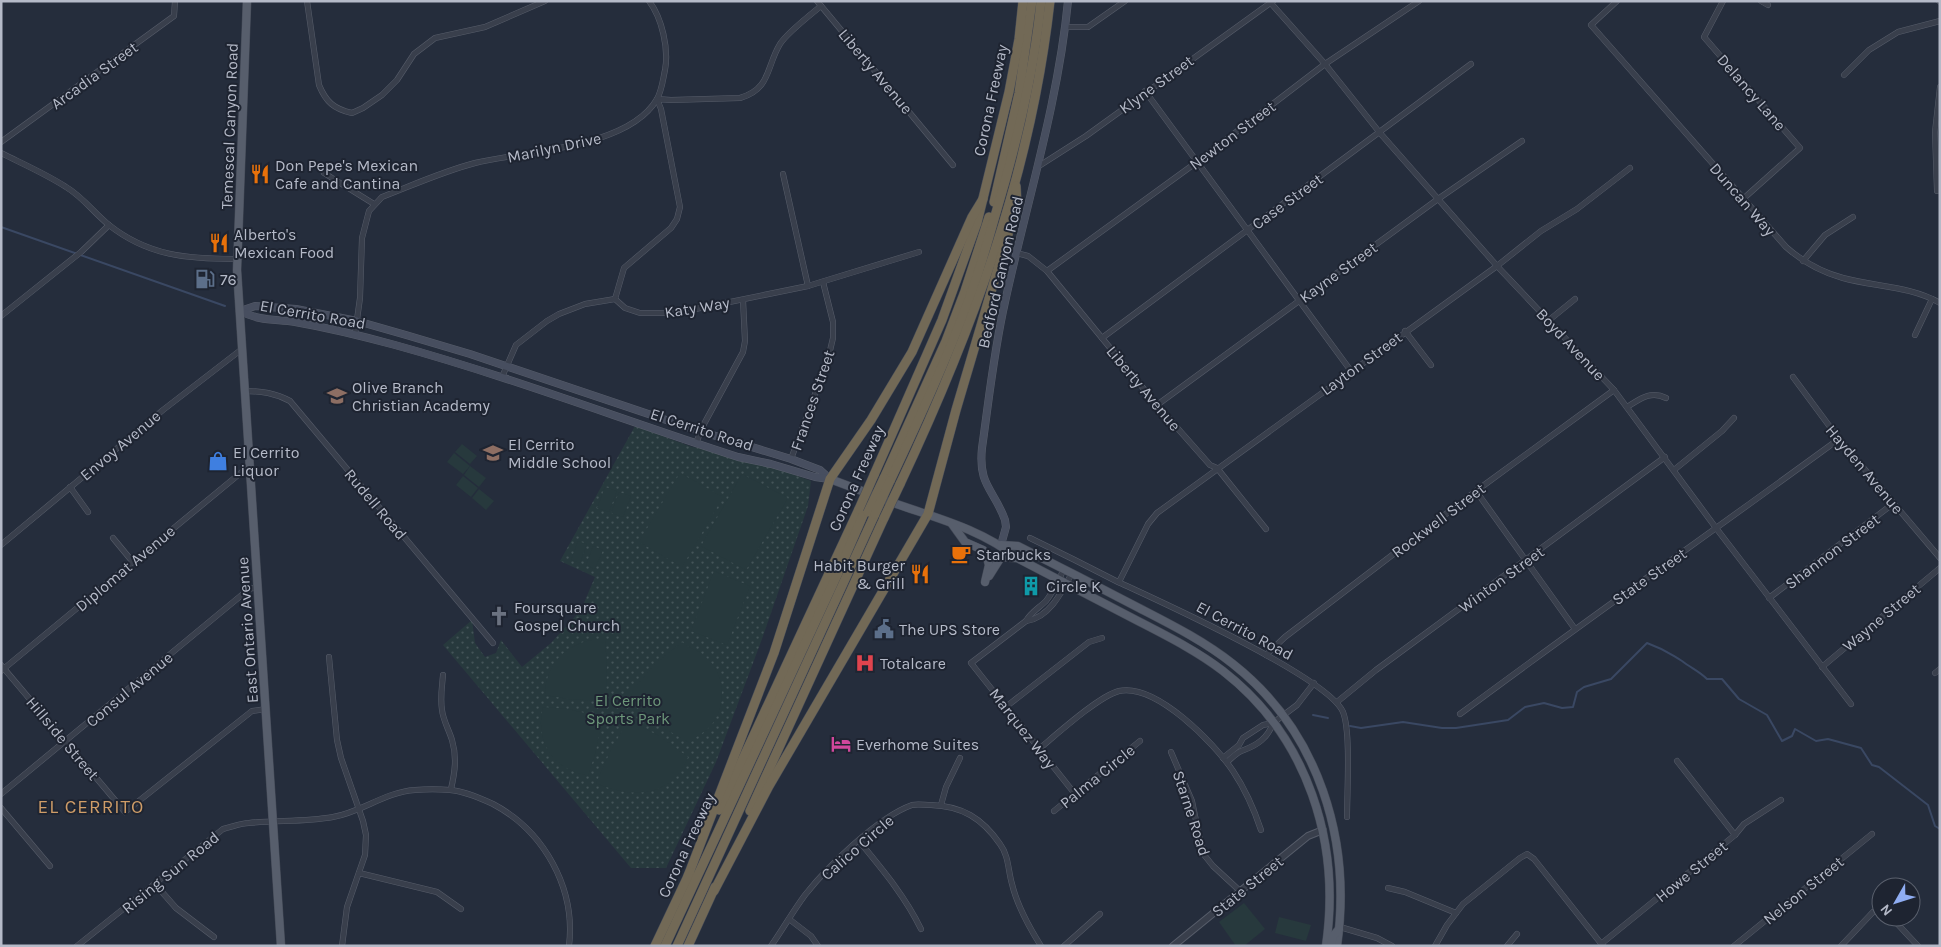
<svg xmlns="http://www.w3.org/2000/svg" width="1941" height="947" viewBox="0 0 1941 947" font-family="Karla,sans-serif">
  <defs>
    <pattern id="green-dots" width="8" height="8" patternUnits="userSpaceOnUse" patternTransform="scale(1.25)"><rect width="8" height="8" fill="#27393d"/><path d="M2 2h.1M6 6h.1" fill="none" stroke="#445458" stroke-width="1.8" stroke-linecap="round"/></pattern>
  </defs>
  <rect width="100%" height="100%" fill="#252d3c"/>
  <polygon fill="url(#green-dots)" points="635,426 692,447 736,453 811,481 808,506 762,639 716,762 666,868 631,868 443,645 472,620 475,643 485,657 496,653 501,640 522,667 551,643 581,610 595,577 560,561"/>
  <g fill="#27393d">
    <polygon points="462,444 477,456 470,464 455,452"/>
    <polygon points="454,453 470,466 463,474 447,462"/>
    <polygon points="470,466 486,478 479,487 464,475"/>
    <polygon points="680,473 723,497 682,567 639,542"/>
    <polygon points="742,474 788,498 746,570 701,546"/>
    <polygon points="463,476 478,488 471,497 456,485"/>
    <polygon points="605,487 617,491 609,512 597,508"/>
    <polygon points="479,489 494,501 486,510 472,498"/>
    <polygon points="619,492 631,496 623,517 611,513"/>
    <polygon points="578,541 587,544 580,563 571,560"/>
    <polygon points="593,546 603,550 595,569 586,565"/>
    <polygon points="714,571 750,586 727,645 691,631"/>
    <path d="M592 640H605L607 665 606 695 600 701 568 699 545 695C545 666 564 645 592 640Z"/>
    <path d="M682 642C688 648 696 649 702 654 724 670 728 700 713 723 707 732 696 735 690 743L662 727 633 702 631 692 655 664Z"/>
    <path d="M543 707 568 709 598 716 602 722 595 754 588 776C580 773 572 772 565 767 544 755 537 730 543 707Z"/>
    <path d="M634 723 661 737 688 757C671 798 632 799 596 783L611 750 626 724Z"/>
    <polygon points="1244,903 1265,929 1244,946 1236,946 1219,922"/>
    <polygon points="1279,917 1311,925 1306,941 1275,933"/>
  </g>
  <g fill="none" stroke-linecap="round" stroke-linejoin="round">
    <g stroke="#3a4863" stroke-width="2">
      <polyline points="1,227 225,306"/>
      <polyline points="1313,715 1328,718"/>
      <path d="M1350 726 1361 728 1403 722 1442 728H1456L1508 720 1525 707 1544 703 1562 708 1573 707 1577 692 1584 687 1611 679 1647 643C1664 649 1667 652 1682 661 1691 668 1699 671 1707 679H1722L1739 699 1767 715 1782 741 1792 736 1795 729 1816 741 1828 739 1861 748 1872 765 1879 767 1928 805 1935 826 1940 829"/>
    </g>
    <defs>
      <g id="minor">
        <path d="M307 1 319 85C326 102 334 109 352 113L363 108 382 95 397 80 414 54 435 38 485 27 545 1"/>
        <polyline points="817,1 953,165"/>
        <polyline points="1269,1 1325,64 1380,133 1497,266 1614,390 1716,528 1851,704"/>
        <path d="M1617 1 1591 25 1786 247C1803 262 1821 272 1843 278 1876 287 1910 286 1940 303"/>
        <polyline points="1723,1 1704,37 1800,148 1743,199"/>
        <polyline points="1761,1 1768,5"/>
        <polyline points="1939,1 1940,2"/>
        <polyline points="1066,27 1088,27 1125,1"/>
        <polyline points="1844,75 1869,50 1898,32 1940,21"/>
        <polyline points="1940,87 1935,132 1937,191 1940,190"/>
        <polyline points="1145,91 1351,371"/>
        <polyline points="1,142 174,16 175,1"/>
        <path d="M1 153C23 164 46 174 66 187 83 197 94 213 109 225 148 256 188 259 236 259"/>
        <polyline points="1039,166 1086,136 1273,1"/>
        <polyline points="324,173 374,204"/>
        <polyline points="783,174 808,286"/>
        <polyline points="1016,253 1028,256 1047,271 1157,405 1210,465 1217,468 1266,529"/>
        <polyline points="1803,261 1825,235 1853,217"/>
        <polyline points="1047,271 1197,162 1325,64 1419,1"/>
        <path d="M615 299 624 268 671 228 677 219 680 207 661 109 657 99 671 100 740 98C771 89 766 67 780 44 787 33 810 15 821 6"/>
        <polyline points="1,316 81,252 109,225"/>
        <polyline points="1548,321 1575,299"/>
        <polyline points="1405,331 1431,365"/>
        <path d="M355 334 360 298 362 238 369 211 382 197C413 185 444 171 475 163 526 151 629 148 657 99 662 90 663 79 665 70 669 49 662 18 649 1"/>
        <polyline points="1915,335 1932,299"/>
        <polyline points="1102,338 1471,64"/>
        <polyline points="502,377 516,345 547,321 559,314 585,304 615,299 625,308 640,313 676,313 808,286 919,252"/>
        <polyline points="1793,377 1839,439 1940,558"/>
        <path d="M244 391C262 391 275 393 290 401L493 643"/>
        <polyline points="1157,405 1438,199 1522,141"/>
        <path d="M1627 407C1640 399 1651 390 1666 398"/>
        <polyline points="696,443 704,424 743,352 745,341 743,300"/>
        <polyline points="791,459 828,359 833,338 833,322 823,282"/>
        <polyline points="1674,470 1722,431 1734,418"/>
        <polyline points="70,487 88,512"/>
        <polyline points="1476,491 1575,629"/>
        <polyline points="113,538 132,561"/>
        <path d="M1030 538C1059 552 1089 567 1118 582 1159 601 1328 677 1343 712 1351 732 1347 793 1347 817"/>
        <polyline points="1,545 163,410 242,349"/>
        <path d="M1064 569C1058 581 1054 591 1046 601 1039 608 1031 612 1026 621L971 663 1075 794"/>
        <polyline points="1119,582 1148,524 1157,513 1497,266 1541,231 1577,209 1630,168"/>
        <polyline points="1769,598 1894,503"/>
        <path d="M1026 621C1049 618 1062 592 1072 573"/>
        <polyline points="1266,655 1285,637 1476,491 1614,390"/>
        <polyline points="329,657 337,740 341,758 363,821 366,835 365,855 347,907 342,946"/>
        <polyline points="1,665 125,812 252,711 266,709"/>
        <polyline points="1822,667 1940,568"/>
        <polyline points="1,671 249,466"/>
        <polyline points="1935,673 1940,669"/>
        <path d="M443 675C442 687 440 698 442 710 443 720 449 730 452 740 457 757 455 772 451 789"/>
        <polyline points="1337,702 1376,670 1665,457"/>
        <polyline points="1007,706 1089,642 1102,638"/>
        <path d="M1460 714C1585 621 1713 531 1839 439"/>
        <path d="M1039 749C1057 734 1099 696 1119 691 1156 683 1214 743 1233 771 1245 789 1254 809 1261 830"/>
        <polyline points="1171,752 1192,801 1200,840 1205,856 1213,866 1240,891"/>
        <polyline points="1223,758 1239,745 1243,738 1263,725 1273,723 1297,705 1314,683"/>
        <polyline points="1677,761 1735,835"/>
        <path d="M1227 762C1232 758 1238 751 1244 750 1257 745 1268 738 1273 723"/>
        <polyline points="1,794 249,589 257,587"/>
        <polyline points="941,805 946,787 960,758"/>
        <polyline points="1,808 50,866"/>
        <polyline points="1054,811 1140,741"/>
        <path d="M859 841C882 869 905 896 921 929"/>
        <polyline points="359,873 437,892 461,909"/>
        <polyline points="155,884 176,908 214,937"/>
        <polyline points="1388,888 1405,892 1456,913"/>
        <polyline points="1891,917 1918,946"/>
        <polyline points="789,919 811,936 818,946"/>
        <polyline points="1340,927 1377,938 1392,946"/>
        <polyline points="1601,944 1735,835 1744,824 1781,800"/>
        <path d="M77 946 223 829C232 827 241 823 249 823 277 820 305 822 333 817 362 812 385 792 415 790 426 789 439 789 450 790 464 791 480 798 493 804 544 831 576 888 569 946"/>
        <path d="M771 946C783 929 793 911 805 895 827 867 878 817 912 805 917 804 925 805 931 805 962 806 982 818 1000 844 1009 856 1008 871 1012 884 1017 905 1029 927 1041 946"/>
        <polyline points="1064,946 1100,914"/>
        <polyline points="1435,946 1447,925 1463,904 1520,858 1527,854 1534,859 1603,946"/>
        <polyline points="1507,946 1517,934"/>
        <polyline points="1734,946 1872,834"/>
        <polyline points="1841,946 1873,912 1881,910"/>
      </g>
      <polyline id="tertiary" points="1173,946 1308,836 1323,830"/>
      <g id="secondary">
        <polyline points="240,311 255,306 296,309 357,321 406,335 470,354 693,429 791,459 820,470 830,479"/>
        <path d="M240 311C260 321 273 319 295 322 329 328 362 336 395 345 511 377 623 420 738 457L771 464 815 477 829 479"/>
        <path d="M1001 545 1006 527 1005 520C994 489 978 486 982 448 989 399 994 350 1005 302 1027 201 1058 104 1068 1"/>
      </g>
      <g id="primary">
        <polyline points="247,1 237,270 281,946"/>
        <polyline points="830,479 870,494"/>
        <path d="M888 501C932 517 980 528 1017 558 1057 579 1098 600 1138 621 1167 636 1197 651 1223 671 1308 737 1341 842 1326 946"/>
        <polyline points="952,524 965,542 983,550 986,554 989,565 985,582"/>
        <path d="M1001 545 1018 546C1058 566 1099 587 1139 608 1172 625 1204 641 1233 664 1319 732 1352 840 1337 946"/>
        <polyline points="989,576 1001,557 1015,558"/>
        <polyline points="1331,946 1333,936 1339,929"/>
      </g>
      <g id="motorway">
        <polyline points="994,202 1019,93 1032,1"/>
        <polyline points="874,475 942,320 977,223 1009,92 1019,39 1023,1"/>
        <polyline points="884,478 946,341 965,291 989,217"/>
        <path d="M890 481C917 424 943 368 965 310 977 280 986 248 995 216 1016 146 1034 74 1041 1"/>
        <path d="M900 484C973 329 1031 173 1050 1"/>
        <polyline points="719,810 859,509"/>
        <polyline points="750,811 884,518"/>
        <polyline points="688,876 774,653 830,479 871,420 912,352 972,217 983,199"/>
        <polyline points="714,891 769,786 928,514 956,410 1017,204 1016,186"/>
        <polyline points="655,946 690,872"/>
        <polyline points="665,946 838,573 865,511"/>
        <polyline points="677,946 875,514"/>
        <polyline points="688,946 715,887"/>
      </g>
    </defs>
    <use href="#minor" stroke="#575d6a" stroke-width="6"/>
    <use href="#tertiary" stroke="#575d6a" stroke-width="8"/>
    <use href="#secondary" stroke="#575d6a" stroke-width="8"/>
    <use href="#primary" stroke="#424855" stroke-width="9"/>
    <use href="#motorway" stroke="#444a57" stroke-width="10"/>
    <use href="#minor" stroke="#393f4c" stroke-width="5"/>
    <use href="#tertiary" stroke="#393f4c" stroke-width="6"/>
    <use href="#secondary" stroke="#474e5f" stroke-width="7"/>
    <use href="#primary" stroke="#575e6c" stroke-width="8"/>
    <use href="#motorway" stroke="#726956" stroke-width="9"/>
    <defs>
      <g id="motorway-bridge">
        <polyline points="859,509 874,475"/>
        <polyline points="868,512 884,478"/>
        <polyline points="875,514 890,481"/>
        <polyline points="884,518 900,484"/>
      </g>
    </defs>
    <use href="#motorway-bridge" stroke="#444a57" stroke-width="10" stroke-linecap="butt"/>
    <use href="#motorway-bridge" stroke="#726956" stroke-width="9"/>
  </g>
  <defs>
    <symbol id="restaurant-bare" viewBox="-9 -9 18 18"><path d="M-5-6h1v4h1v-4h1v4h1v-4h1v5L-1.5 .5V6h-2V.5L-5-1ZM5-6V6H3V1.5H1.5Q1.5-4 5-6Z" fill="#e8710a" stroke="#1e2431" stroke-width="2.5" paint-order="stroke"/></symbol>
    <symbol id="fuel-bare" viewBox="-9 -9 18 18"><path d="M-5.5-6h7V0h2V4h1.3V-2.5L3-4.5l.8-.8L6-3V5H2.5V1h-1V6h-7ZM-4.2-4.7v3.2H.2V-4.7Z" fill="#5c6f8a" stroke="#1e2431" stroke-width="2.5" paint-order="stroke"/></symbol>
    <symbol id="school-bare" viewBox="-9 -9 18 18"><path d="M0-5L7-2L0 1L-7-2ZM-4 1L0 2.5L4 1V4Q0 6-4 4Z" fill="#8d6e63" stroke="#1e2431" stroke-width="2.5" paint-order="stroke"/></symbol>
    <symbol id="shop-bare" viewBox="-9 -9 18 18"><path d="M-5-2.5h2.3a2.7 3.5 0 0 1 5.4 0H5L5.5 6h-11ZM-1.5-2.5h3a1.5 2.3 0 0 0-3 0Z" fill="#3f7fe0" stroke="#1e2431" stroke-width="2.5" paint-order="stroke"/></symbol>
    <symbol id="cafe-bare" viewBox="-9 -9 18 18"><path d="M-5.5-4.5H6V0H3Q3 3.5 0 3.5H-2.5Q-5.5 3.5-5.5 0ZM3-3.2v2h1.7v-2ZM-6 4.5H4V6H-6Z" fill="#e8710a" stroke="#1e2431" stroke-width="2.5" paint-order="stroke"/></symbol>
    <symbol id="building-bare" viewBox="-9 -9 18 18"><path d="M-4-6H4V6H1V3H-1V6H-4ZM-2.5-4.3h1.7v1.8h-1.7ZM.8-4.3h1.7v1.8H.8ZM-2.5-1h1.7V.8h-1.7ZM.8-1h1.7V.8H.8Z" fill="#0f9aa8" stroke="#1e2431" stroke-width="2.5" paint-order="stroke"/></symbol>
    <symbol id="church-bare" viewBox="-9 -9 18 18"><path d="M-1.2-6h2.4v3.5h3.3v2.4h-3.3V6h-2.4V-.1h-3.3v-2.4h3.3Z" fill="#6b7280" stroke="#1e2431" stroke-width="2.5" paint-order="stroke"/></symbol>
    <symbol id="civic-bare" viewBox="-9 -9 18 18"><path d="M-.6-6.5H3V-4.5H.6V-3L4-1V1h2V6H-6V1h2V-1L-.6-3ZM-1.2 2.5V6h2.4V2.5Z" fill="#5c6f8a" stroke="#1e2431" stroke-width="2.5" paint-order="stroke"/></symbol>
    <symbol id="hospital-bare" viewBox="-9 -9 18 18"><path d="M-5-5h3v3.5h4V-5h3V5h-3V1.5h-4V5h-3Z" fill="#e0444e" stroke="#1e2431" stroke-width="2.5" paint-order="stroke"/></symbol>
    <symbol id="hotel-bare" viewBox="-9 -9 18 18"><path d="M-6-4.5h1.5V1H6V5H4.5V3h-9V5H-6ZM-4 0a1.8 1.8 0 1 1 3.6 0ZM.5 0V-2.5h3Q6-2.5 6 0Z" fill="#d1479c" stroke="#1e2431" stroke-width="2.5" paint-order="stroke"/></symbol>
  </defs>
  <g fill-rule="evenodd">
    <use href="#restaurant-bare" x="246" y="160" width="28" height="28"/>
    <use href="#restaurant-bare" x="205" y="229" width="28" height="28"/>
    <use href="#fuel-bare" x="191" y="265" width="28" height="28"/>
    <use href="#school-bare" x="323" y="382" width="28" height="28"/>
    <use href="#school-bare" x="479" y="439" width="28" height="28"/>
    <use href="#shop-bare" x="204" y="447" width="28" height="28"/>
    <use href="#cafe-bare" x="947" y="540" width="28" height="28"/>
    <use href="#restaurant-bare" x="906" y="560" width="28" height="28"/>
    <use href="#building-bare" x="1017" y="572" width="28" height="28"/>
    <use href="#church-bare" x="485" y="602" width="28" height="28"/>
    <use href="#civic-bare" x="870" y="615" width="28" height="28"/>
    <use href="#hospital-bare" x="851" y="649" width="28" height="28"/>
    <use href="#hotel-bare" x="827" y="730" width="28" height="28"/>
  </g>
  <g text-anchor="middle" stroke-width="4" stroke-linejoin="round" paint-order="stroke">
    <g font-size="16" fill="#b5bac8" stroke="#1e2431">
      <text transform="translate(876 71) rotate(50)" y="6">Liberty Avenue</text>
      <text transform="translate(94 75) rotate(-36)" y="6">Arcadia Street</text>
      <text transform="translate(1156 84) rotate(-36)" y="6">Klyne Street</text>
      <text transform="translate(1752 92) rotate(49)" y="6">Delancy Lane</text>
      <text transform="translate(990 100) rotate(-78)" y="6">Corona Freeway</text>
      <text transform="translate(229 126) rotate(-88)" y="6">Temescal Canyon Road</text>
      <text transform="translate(1232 135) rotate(-37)" y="6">Newton Street</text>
      <text transform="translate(554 147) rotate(-12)" y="6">Marilyn Drive</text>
      <text transform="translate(1743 199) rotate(49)" y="6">Duncan Way</text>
      <text transform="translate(1287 201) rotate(-36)" y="6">Case Street</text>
      <text transform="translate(1000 272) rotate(-77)" y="6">Bedford Canyon Road</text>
      <text transform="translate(1338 272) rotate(-36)" y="6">Kayne Street</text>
      <text transform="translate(697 307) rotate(-9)" y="6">Katy Way</text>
      <text transform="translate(313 314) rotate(10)" y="6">El Cerrito Road</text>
      <text transform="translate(1571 344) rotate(47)" y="6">Boyd Avenue</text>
      <text transform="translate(1361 363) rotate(-36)" y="6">Layton Street</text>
      <text transform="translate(1144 388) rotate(50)" y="6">Liberty Avenue</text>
      <text transform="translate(812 400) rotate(-71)" y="6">Frances Street</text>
      <text transform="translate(702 429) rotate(18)" y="6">El Cerrito Road</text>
      <text transform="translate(120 445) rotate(-40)" y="6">Envoy Avenue</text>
      <text transform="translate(1865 469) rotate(50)" y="6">Hayden Avenue</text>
      <text transform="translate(856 478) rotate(-66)" y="6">Corona Freeway</text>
      <text transform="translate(376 504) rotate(50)" y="6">Rudell Road</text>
      <text transform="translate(1438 520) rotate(-37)" y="6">Rockwell Street</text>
      <text transform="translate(1832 551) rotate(-37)" y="6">Shannon Street</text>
      <text transform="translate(125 568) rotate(-40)" y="6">Diplomat Avenue</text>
      <text transform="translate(1649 576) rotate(-35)" y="6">State Street</text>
      <text transform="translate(1501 579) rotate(-36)" y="6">Winton Street</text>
      <text transform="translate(1881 617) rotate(-40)" y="6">Wayne Street</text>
      <text transform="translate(247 630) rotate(-94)" y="6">East Ontario Avenue</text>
      <text transform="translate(1245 630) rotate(28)" y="6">El Cerrito Road</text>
      <text transform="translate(129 689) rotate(-40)" y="6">Consul Avenue</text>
      <text transform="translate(1023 728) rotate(52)" y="6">Marquez Way</text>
      <text transform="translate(63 738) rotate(50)" y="6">Hillside Street</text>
      <text transform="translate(1097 776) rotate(-39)" y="6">Palma Circle</text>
      <text transform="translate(1192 813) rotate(72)" y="6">Starne Road</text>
      <text transform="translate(686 845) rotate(-65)" y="6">Corona Freeway</text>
      <text transform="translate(857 847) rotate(-41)" y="6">Calico Circle</text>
      <text transform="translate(1691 871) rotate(-39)" y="6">Howe Street</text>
      <text transform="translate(170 872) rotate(-39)" y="6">Rising Sun Road</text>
      <text transform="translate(1247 886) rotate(-39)" y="6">State Street</text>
      <text transform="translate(1803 890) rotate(-39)" y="6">Nelson Street</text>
    </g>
    <g font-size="16" fill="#b5bac8" stroke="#1e2431" text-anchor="start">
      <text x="275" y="171">Don Pepe's Mexican<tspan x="275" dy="18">Cafe and Cantina</tspan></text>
      <text x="234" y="240">Alberto's<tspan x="234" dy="18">Mexican Food</tspan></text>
      <text x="220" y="285">76</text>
      <text x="352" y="393">Olive Branch<tspan x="352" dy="18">Christian Academy</tspan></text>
      <text x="508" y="450">El Cerrito<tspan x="508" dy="18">Middle School</tspan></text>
      <text x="233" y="458">El Cerrito<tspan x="233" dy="18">Liquor</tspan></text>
      <text x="976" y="560">Starbucks</text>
      <text x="905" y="571" text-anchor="end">Habit Burger<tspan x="905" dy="18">&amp; Grill</tspan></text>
      <text x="1046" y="592">Circle K</text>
      <text x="514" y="613">Foursquare<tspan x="514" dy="18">Gospel Church</tspan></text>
      <text x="899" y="635">The UPS Store</text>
      <text x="880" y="669">Totalcare</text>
      <text x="856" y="750">Everhome Suites</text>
    </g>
    <g font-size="16" fill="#6d977a" stroke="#1e2431">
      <text x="628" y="706">El Cerrito<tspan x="628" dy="18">Sports Park</tspan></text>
    </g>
    <g font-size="19" letter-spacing="1" fill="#cf9d68" stroke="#1e2431">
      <text x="91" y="813">EL CERRITO</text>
    </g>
  </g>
  <rect width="1941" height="947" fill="none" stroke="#b5bac8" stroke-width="5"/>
  <g transform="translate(1896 902) rotate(231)"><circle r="24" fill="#1e2431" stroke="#5a606d"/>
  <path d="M0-4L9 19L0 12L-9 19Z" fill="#8fadf2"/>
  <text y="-8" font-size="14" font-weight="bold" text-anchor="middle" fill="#b5bac8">N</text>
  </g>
</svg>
